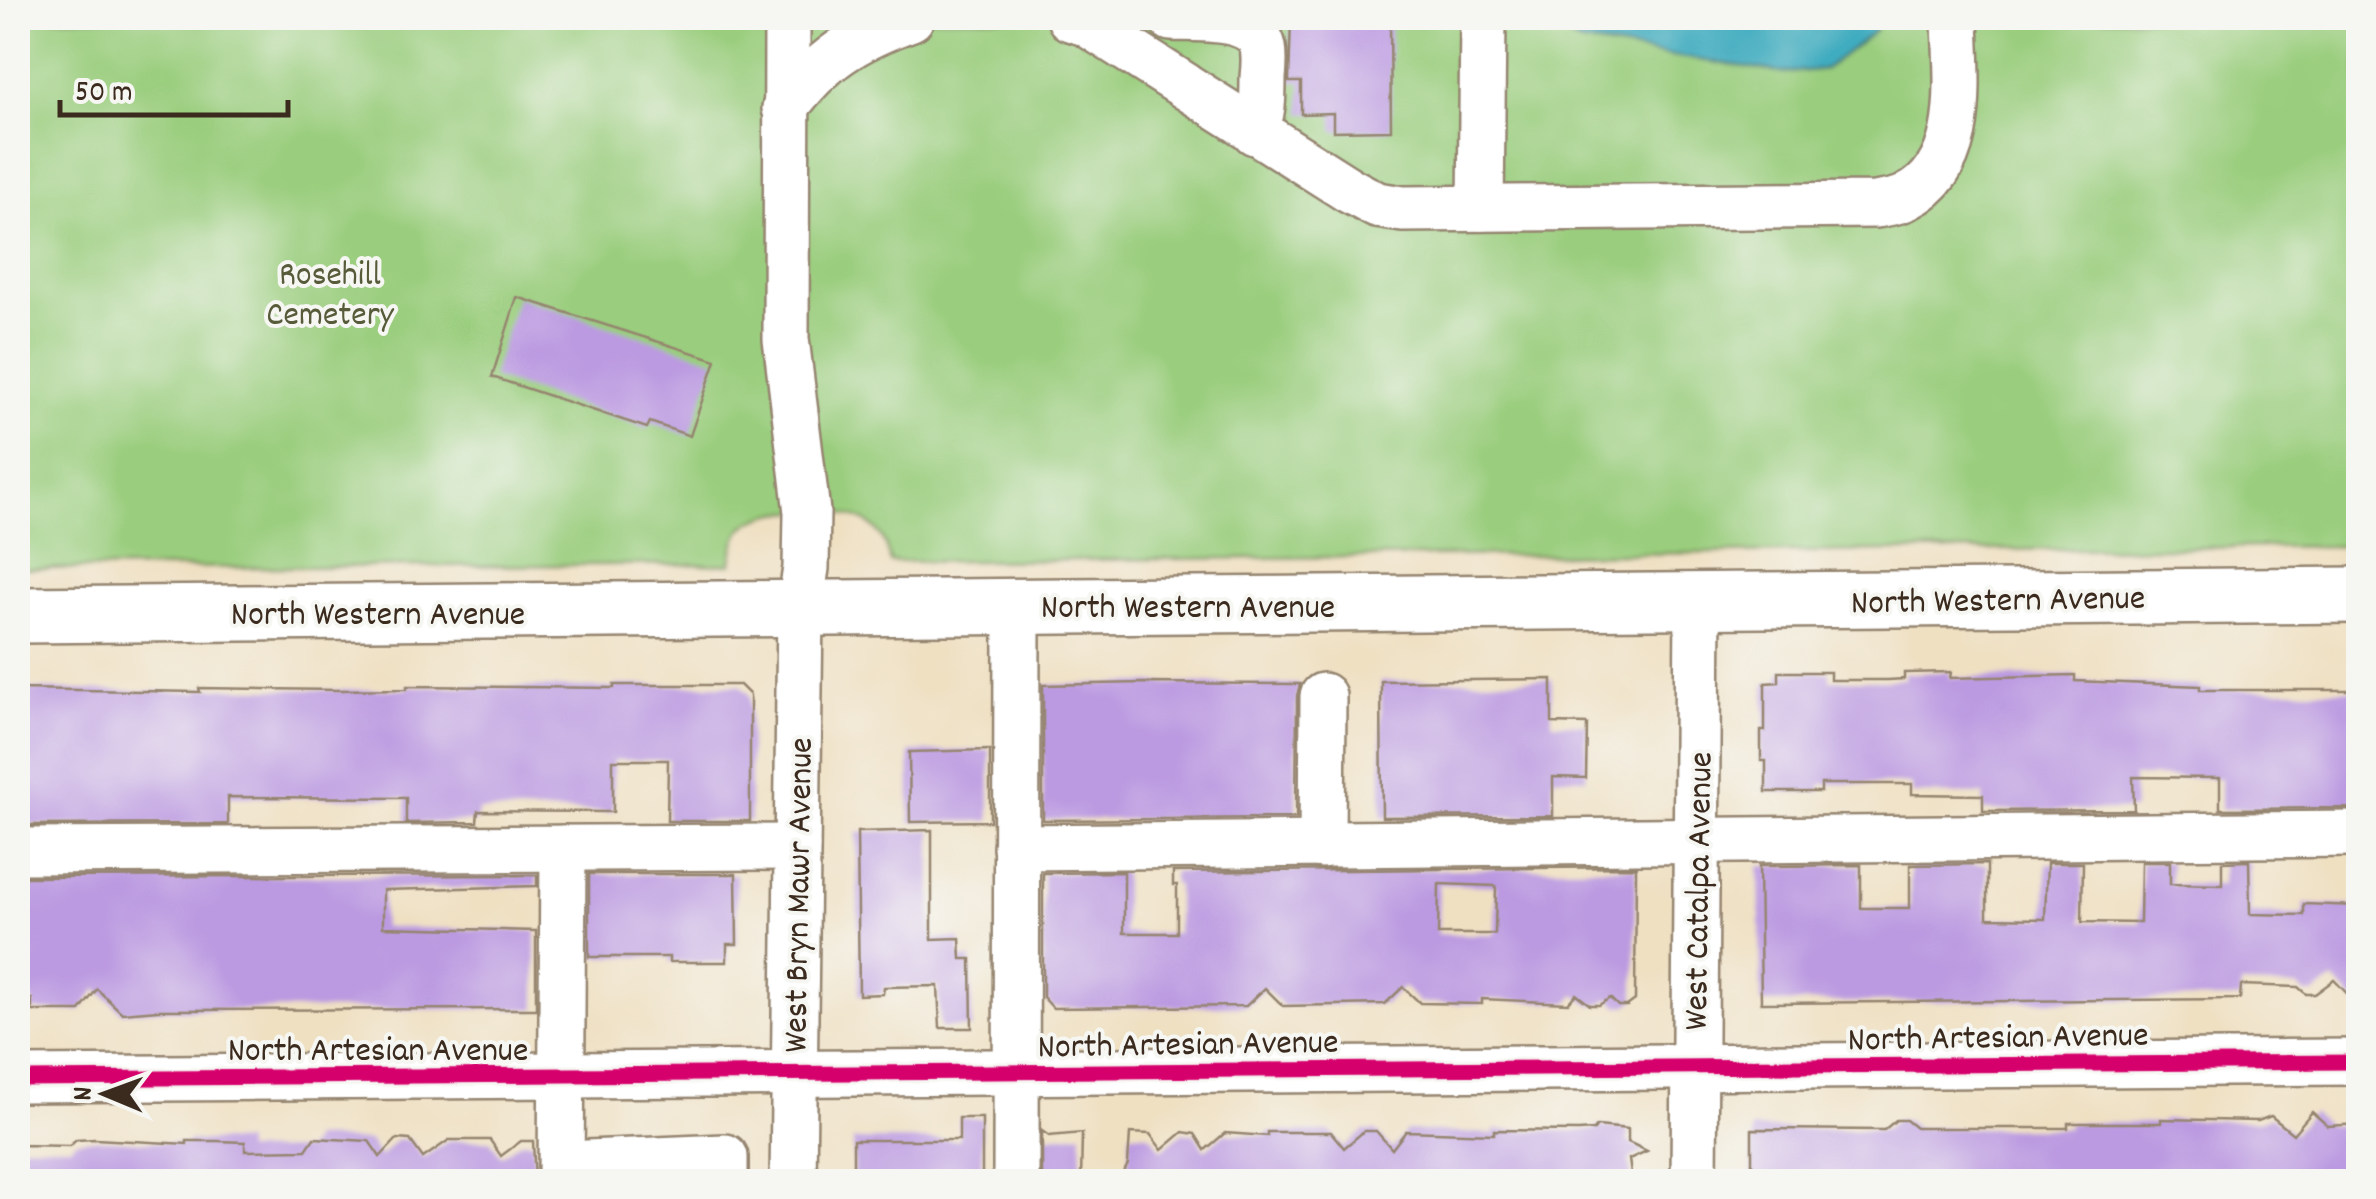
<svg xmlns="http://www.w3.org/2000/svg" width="2376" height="1199" viewBox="0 0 2376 1199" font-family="Dekko,sans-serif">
  <rect width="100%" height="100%" fill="#f6f6f2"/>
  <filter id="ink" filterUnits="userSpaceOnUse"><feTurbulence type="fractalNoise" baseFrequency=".01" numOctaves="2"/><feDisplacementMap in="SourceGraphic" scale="20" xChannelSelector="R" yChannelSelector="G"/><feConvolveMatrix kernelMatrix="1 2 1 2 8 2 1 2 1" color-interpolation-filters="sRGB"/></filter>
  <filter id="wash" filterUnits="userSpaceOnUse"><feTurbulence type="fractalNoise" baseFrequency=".0048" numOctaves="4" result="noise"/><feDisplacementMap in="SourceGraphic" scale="40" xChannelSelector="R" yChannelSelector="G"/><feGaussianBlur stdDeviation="2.25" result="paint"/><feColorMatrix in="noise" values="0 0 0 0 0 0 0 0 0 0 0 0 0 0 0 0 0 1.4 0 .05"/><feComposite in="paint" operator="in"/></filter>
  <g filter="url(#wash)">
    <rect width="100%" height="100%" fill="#efe0c2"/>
    <path fill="#9acd7d" stroke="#6a7c4e" stroke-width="2.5" d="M18 18H2358V546L890 562C887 549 884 536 873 527 850 505 767 505 744 527 734 538 733 550 731 564L18 569Z"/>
    <polygon fill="#40acbf" stroke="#3e6b6e" stroke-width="2.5" points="1550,18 1875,18 1875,31 1825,69 1787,73 1578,42 1553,26"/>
    <g id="blocks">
      <g fill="#bb9ae1" fill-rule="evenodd">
        <polygon points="1291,18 1390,18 1391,130 1333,131 1333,113 1301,114 1301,82 1289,82"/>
        <polygon points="517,297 716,360 690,436 650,422 647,428 492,377"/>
        <polygon points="1779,672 1830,672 1830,680 1888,680 1904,679 1904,673 1951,672 1950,678 2075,675 2075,681 2200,686 2200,690 2358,690 2358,808 2220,809 2220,778 2133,777 2134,810 1983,811 1983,795 1912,794 1912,784 1821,784 1821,792 1766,792 1766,761 1761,761 1761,731 1765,731 1765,683 1779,682"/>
        <polygon points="1552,679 1552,723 1587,724 1586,778 1553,777 1553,816 1382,817 1381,681"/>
        <polygon points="1143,683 1300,684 1297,696 1296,818 1043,820 1043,685"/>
        <polygon points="614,685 740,685 750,695 750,821 667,821 668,760 613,760 613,812 478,811 477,822 406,823 406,798 228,797 228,824 26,825 27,773 18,773 18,689 200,692 199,688 338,690 407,689 407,686 614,688"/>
        <polygon points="990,750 990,821 910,822 909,752"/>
        <polygon points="932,830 932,939 960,938 961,959 971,959 972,1028 940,1028 938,986 884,987 883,994 859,995 857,832"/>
        <polygon points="2249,861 2250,914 2304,915 2304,904 2358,906 2358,1005 2334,980 2315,994 2306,994 2298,987 2241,985 2240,999 1761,1003 1759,866 1861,865 1861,908 1910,908 1910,865 1987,864 1987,918 2045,919 2047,863 2083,863 2082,922 2140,923 2141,862 2170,862 2170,884 2222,885 2222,862"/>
        <path d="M1636 867 1635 1000 1627 1006H1618L1610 998 1599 1005H1590L1576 994 1568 1003 1482 999V1004L1420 1003 1403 987 1385 1004 1283 1006 1265 988 1246 1006 1053 1008 1043 997V873L1124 872V933H1177V885H1173V872ZM1439 884 1496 886 1495 934H1438Z"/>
        <polygon points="589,874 736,874 737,944 727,944 727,962 669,962 669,957 589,957"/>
        <polygon points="537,875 537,886 383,890 383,927 536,931 536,1009 158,1010 122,1013 97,989 80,1011 32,1011 32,999 21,999 22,963 18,959 22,942 22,894 18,894 18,877"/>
        <polygon points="2312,1112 2328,1126 2358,1124 2358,1182 1752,1182 1752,1129 1884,1130 1896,1120 1906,1120 1916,1128 2068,1128 2068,1123 2161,1123 2161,1119 2258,1121 2271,1116 2293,1134"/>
        <polygon points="959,1118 982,1118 982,1182 853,1182 853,1140 959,1140"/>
        <polygon points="1597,1126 1628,1129 1628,1142 1647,1151 1629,1159 1632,1182 1119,1182 1128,1164 1130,1133 1150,1134 1162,1150 1183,1132 1195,1134 1205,1150 1225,1133 1267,1136 1267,1132 1331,1132 1344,1148 1364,1131 1376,1131 1392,1149 1406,1131 1494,1134 1494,1130 1578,1131 1594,1130"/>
        <polygon points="1042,1131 1049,1136 1082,1133 1081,1182 1042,1182"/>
        <polygon points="314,1138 369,1141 380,1157 397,1139 410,1140 423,1158 449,1140 490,1140 501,1156 521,1141 533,1141 535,1182 19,1182 21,1145 70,1146 76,1140 95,1139 187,1144 187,1141 217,1141 245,1142 245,1151 306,1150"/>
      </g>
    </g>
  </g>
  <g filter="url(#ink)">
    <use href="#blocks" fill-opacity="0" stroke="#958570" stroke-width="2.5"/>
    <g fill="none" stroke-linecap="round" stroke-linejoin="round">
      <defs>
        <g id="minor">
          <polyline points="787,18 786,339 807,512 806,568 800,608 793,1182"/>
          <path d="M1070 18 1086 23 1349 190 1377 205 1403 209 1876 205C1886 203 1898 202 1907 197 1970 166 1956 76 1955 18"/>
          <path d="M1171 18C1197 19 1255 14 1263 47 1265 57 1264 68 1263 78 1263 98 1263 114 1255 132"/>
          <path d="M785 108C823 58 853 39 911 18"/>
          <polyline points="1481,208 1483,18"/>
          <polyline points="1322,845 1323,696"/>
          <polyline points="1016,847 2358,834"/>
          <polyline points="18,851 797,847"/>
          <polyline points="18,1079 2358,1062"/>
          <polyline points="587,1163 725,1157 725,1177"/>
          <polyline points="561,1182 563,848"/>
          <polyline points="1016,1182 1017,606"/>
          <polyline points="1694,1182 1698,600"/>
        </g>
        <polyline id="major" points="18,615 2358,595"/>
      </defs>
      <use href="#minor" stroke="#958570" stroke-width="50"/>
      <use href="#major" stroke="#958570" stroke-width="60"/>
      <use href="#minor" stroke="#fff" stroke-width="45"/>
      <use href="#major" stroke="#fff" stroke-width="55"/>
      <defs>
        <polyline id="cycleway" points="18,1079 2358,1062"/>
      </defs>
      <use href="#cycleway" stroke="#f6f6f2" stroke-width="21"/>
      <use href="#cycleway" stroke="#d6006c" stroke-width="15"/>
    </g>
  </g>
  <g text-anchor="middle" stroke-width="8" stroke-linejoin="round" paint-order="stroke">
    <g font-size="35" fill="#585b3a" stroke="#f6f6f2">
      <text x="330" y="284">Rosehill<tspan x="330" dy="40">Cemetery</tspan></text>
    </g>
    <g font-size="35" fill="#3b2a1e" stroke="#f6f6f2">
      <text transform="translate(1998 598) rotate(-1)" y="12">North Western Avenue</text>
      <text x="1188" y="617">North Western Avenue</text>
      <text x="378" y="624">North Western Avenue</text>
      <text transform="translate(1696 891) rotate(-89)" y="12">West Catalpa Avenue</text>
      <text transform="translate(796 895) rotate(-89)" y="12">West Bryn Mawr Avenue</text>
      <text transform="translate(1998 1035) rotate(-1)" y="12">North Artesian Avenue</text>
      <text transform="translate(1188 1042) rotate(-1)" y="12">North Artesian Avenue</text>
      <text x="378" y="1060">North Artesian Avenue</text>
    </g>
  </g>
  <rect width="2376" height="1199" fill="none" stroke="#f6f6f2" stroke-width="60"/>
  <g transform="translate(105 1094) rotate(271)" stroke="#f6f6f2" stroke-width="8" paint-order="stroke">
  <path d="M0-8L18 38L0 25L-18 38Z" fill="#3b2a1e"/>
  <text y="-15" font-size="28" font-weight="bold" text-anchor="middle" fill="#3b2a1e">N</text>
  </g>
  <path d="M60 100v15h228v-15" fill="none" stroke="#3b2a1e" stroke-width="5"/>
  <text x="75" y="100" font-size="30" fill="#3b2a1e" stroke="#f6f6f2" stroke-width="8" paint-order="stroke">50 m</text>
</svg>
